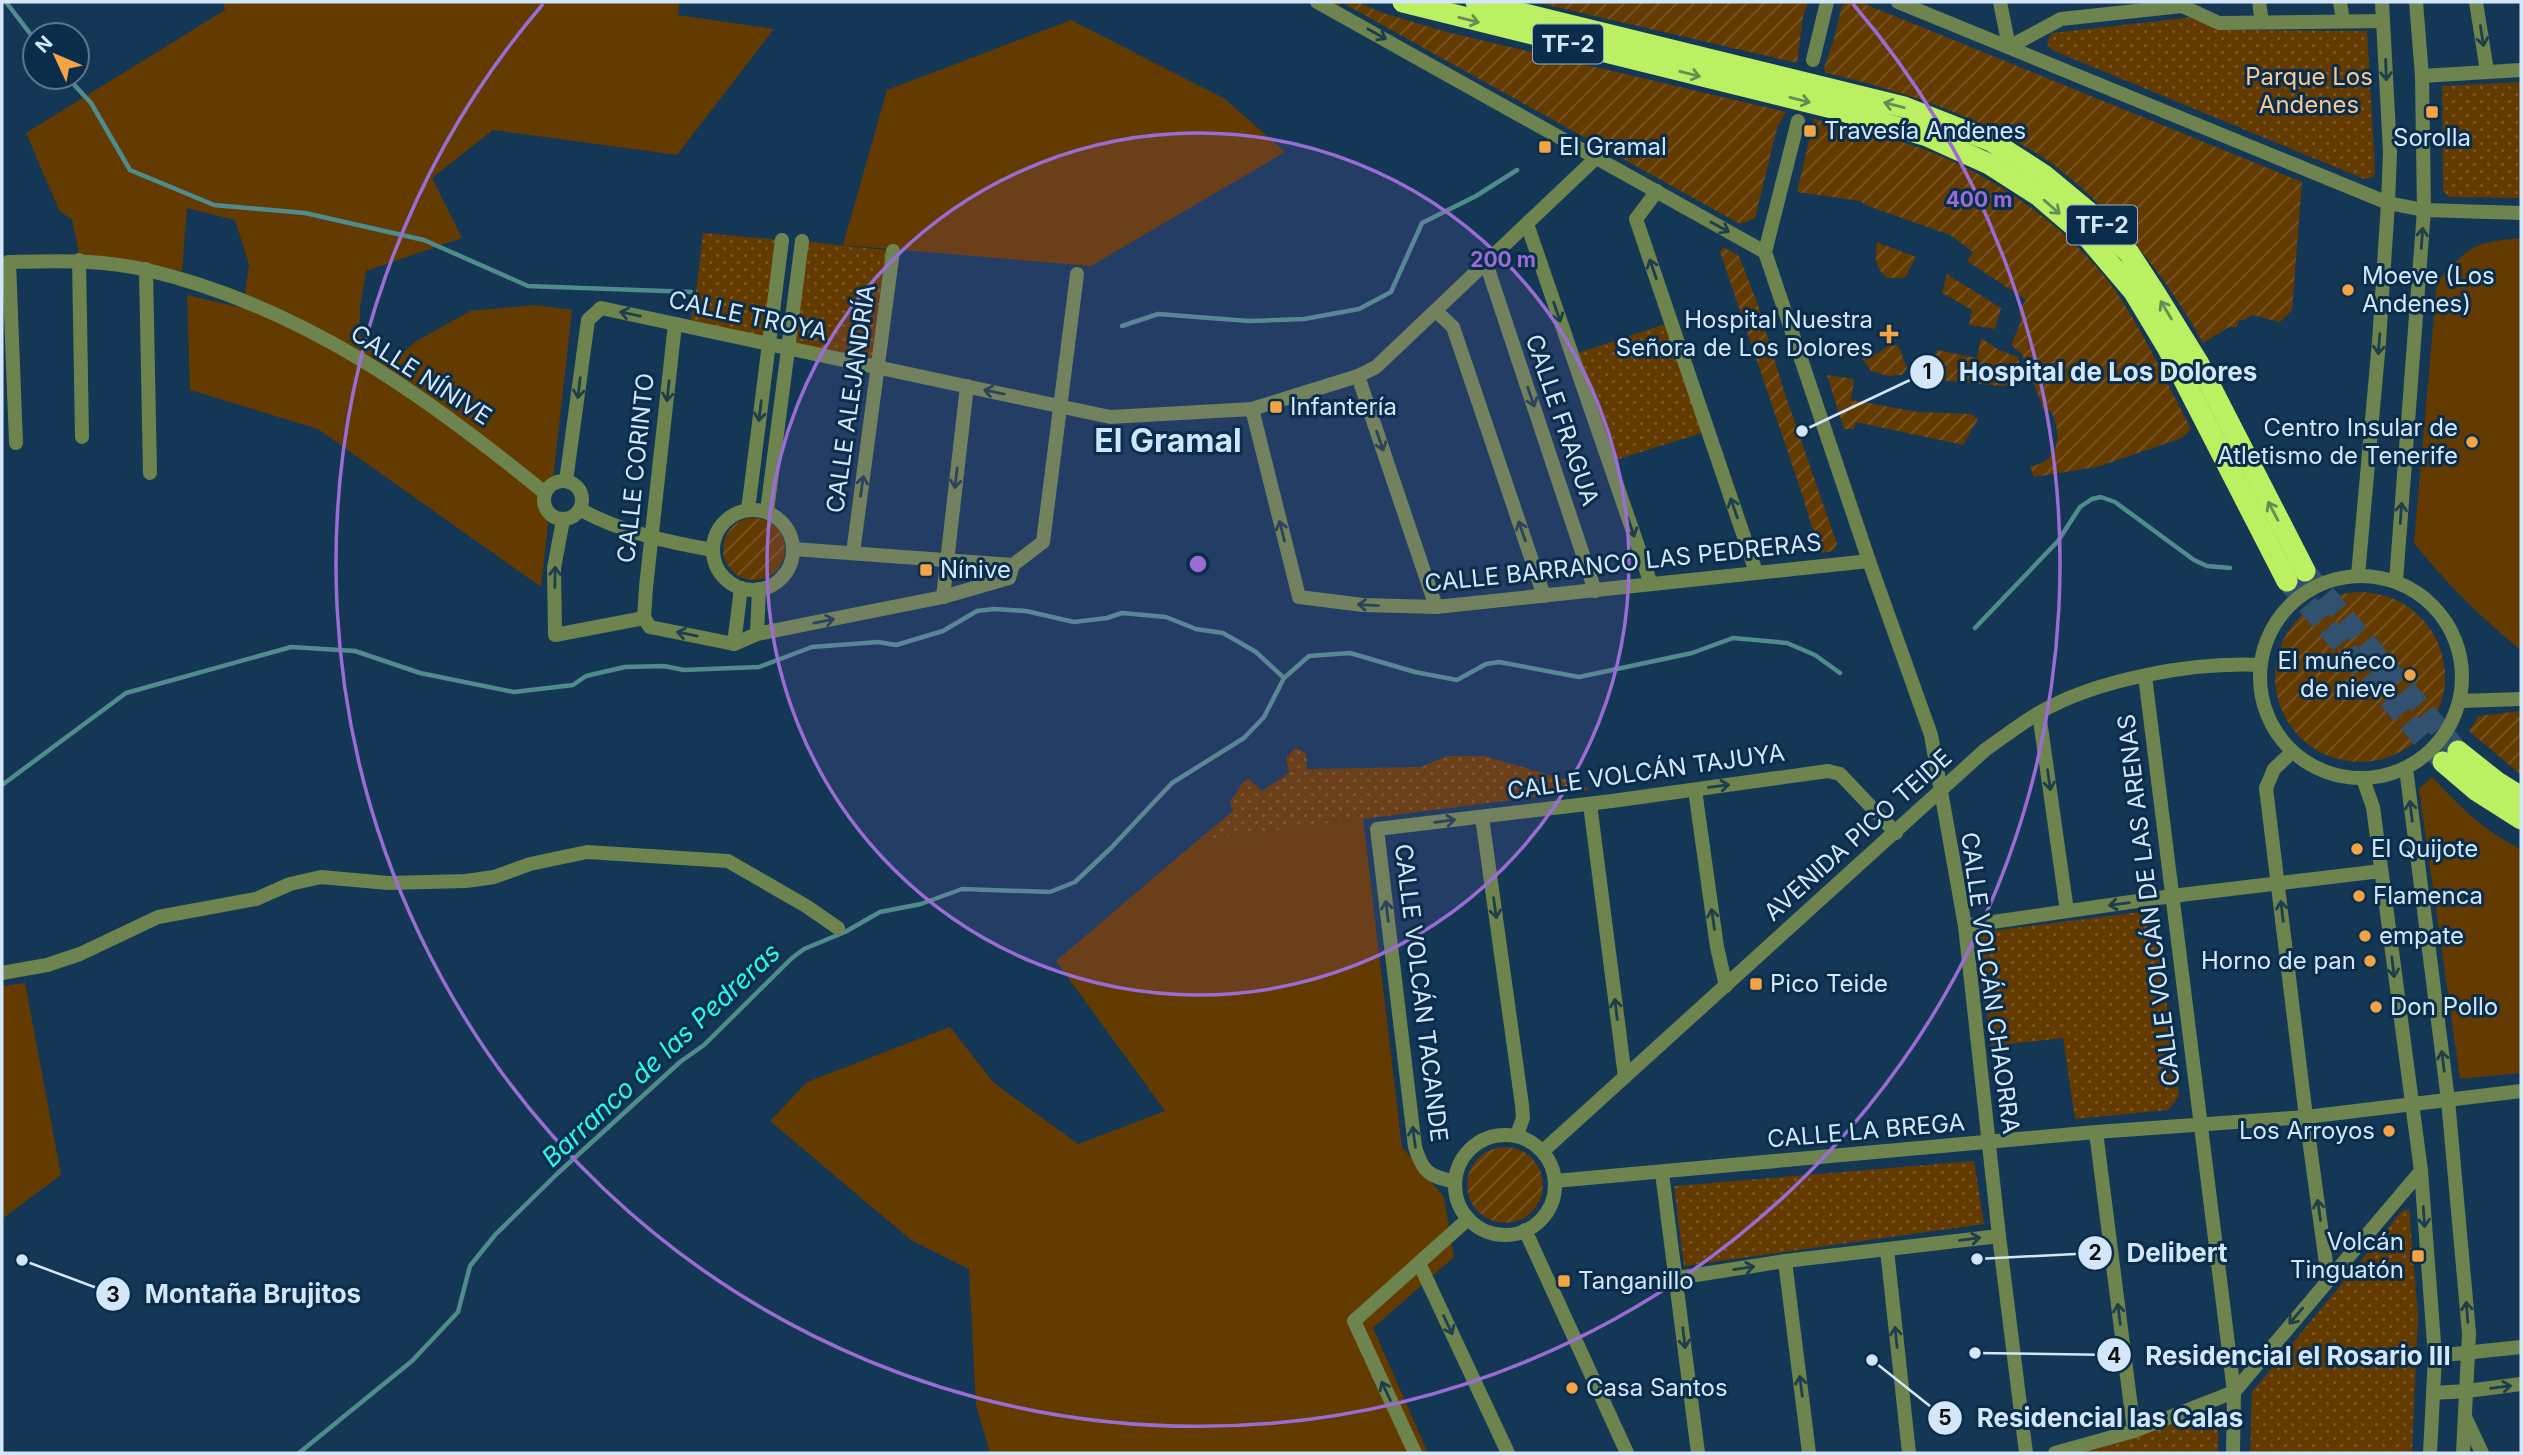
<svg xmlns="http://www.w3.org/2000/svg" width="2523" height="1455" viewBox="0 0 2523 1455" font-family="Inter,sans-serif">
  <defs>
    <pattern id="park-dots" width="8" height="8" patternUnits="userSpaceOnUse" patternTransform="scale(1.75)"><rect width="8" height="8" fill="#633a00"/><path d="M2 2h.1M6 6h.1" fill="none" stroke="#785626" stroke-width="1.8" stroke-linecap="round"/></pattern>
    <pattern id="garden-furrows" width="10" height="10" patternUnits="userSpaceOnUse" patternTransform="scale(1.75)"><rect width="10" height="10" fill="#633a00"/><path d="M-1 1l2-2M0 10L10 0M9 11l2-2" fill="none" stroke="#785626"/></pattern>
  </defs>
  <rect width="100%" height="100%" fill="#143755"/>
  <g fill="#633a00">
    <polygon points="223,2 679,2 678,15 774,29 677,155 493,130 432,178 462,238 366,271 360,308 360,336 394,361 415,342 470,311 536,305 572,310 541,587 318,429 190,390 187,295 243,308 249,264 235,220 187,208 182,271 79,254 72,219 60,212 26,133 225,10"/>
    <polygon points="1071,20 1225,99 1285,152 1091,266 843,245 887,90"/>
    <path d="M2521 238V650C2482 619 2446 583 2414 543L2437 281C2472 245 2471 243 2521 238Z"/>
    <path d="M2432 777C2458 805 2486 833 2521 849V1073L2460 1079 2419 789Z"/>
    <polygon points="1363,819 1402,1147 1444,1197 1454,1257 1373,1328 1428,1453 990,1453 976,1405 969,1269 911,1240 770,1121 807,1082 950,1027 994,1083 1078,1144 1165,1111 1056,961 1198,840"/>
    <polygon points="25,983 61,1175 2,1219 2,986"/>
  </g>
  <g fill="url(#park-dots)">
    <polygon points="2194,17 2218,30 2367,31 2375,171 2373,177 2364,179 2054,51 2049,47 2047,42 2052,33"/>
    <polygon points="2521,82 2521,198 2449,197 2443,191 2442,86"/>
    <polygon points="703,233 782,240 768,344 689,327 696,293"/>
    <polygon points="802,241 893,251 879,368 789,348"/>
    <polygon points="1671,322 1708,431 1609,462 1572,355"/>
    <polygon points="1296,748 1306,753 1307,769 1421,767 1447,756 1484,756 1571,781 1590,790 1198,840 1233,811 1230,802 1243,782 1249,779 1262,791 1289,773 1286,757"/>
    <polygon points="2148,911 2155,917 2179,1096 2168,1110 2075,1119 2063,1038 1991,1046 1977,940 1984,932"/>
    <polygon points="1974,1161 1984,1224 1684,1266 1674,1186"/>
    <polygon points="2409,1209 2418,1316 2412,1453 2250,1453 2252,1392 2402,1211"/>
    <polygon points="2218,1409 2218,1453 2079,1453"/>
  </g>
  <g fill="url(#garden-furrows)">
    <polygon points="1329,2 1357,2 1383,13 1447,32 1786,112 1777,128 1755,218 1740,224 1341,2 1339,7"/>
    <polygon points="1534,2 1808,2 1803,17 1797,63"/>
    <path d="M1847 2H1860L2302 182 2292 310 2280 322 2252 315 2244 320H2239L2237 327H2229L2203 343C2167 279 2122 220 2065 174 2003 123 1902 90 1825 73L1824 68 1834 39 1842 6Z"/>
    <path d="M1814 119C1843 126 1873 133 1902 142 1985 167 2076 229 2123 302 2149 343 2169 387 2191 429L2182 438 2097 467 2034 477 2030 466C2060 463 2063 432 2050 410L2045 413 2022 354 2011 345 2021 321 2019 311 2026 300 1967 261 1973 252 1950 235 1868 206 1860 201 1797 192Z"/>
    <path d="M1877 242 1916 257 1905 278H1887C1874 267 1875 257 1877 242Z"/>
    <polygon points="1723,247 1739,256 1758,305 1784,391 1837,544 1833,551 1820,553 1800,488 1720,252"/>
    <polygon points="1947,274 2001,308 1995,329 1969,325 1972,310 1942,293"/>
    <path d="M1981 338 1999 350 2018 357 2022 376 2017 384 2000 386 1940 380C1935 370 1931 361 1937 350L1977 358Z"/>
    <polygon points="1898,345 1907,368 1902,375 1888,376 1871,371 1858,352 1862,350 1878,354 1887,346"/>
    <polygon points="1827,375 1854,379 1851,400 1918,412 1971,414 1978,419 1963,445 1856,422 1854,429 1844,429"/>
    <circle cx="754" cy="549" r="31"/>
    <circle cx="2360" cy="677" r="85"/>
    <polygon points="2521,711 2521,775 2469,731 2479,716"/>
    <circle cx="1505" cy="1185" r="38"/>
  </g>
  <g fill="none" stroke-linecap="round" stroke-linejoin="round">
    <g stroke="#508b8d" stroke-width="4.5">
      <polyline points="6,2 35,40"/>
      <polyline points="67,77 91,103 130,170 214,205 305,213 424,240 528,286 691,292"/>
      <polyline points="1122,326 1158,314 1249,321 1304,319 1359,309 1391,292 1422,223 1476,196 1517,170"/>
      <polyline points="1975,628 2058,541 2080,507 2092,499 2101,497 2115,502 2194,560 2207,566 2230,568"/>
      <polyline points="2,785 126,693 291,647 355,651 420,673 514,692 573,685 586,676 625,667 664,666 684,670 759,667 812,647 878,642 896,645 943,631 977,611 994,609 1026,611 1074,622 1107,618 1122,613 1166,617 1196,629 1223,633 1256,652 1284,678"/>
      <polyline points="299,1453 412,1361 458,1312 470,1266 495,1235 558,1173 680,1062 704,1045 792,958 804,949 845,932 880,912 921,904 962,889 1050,892 1075,882 1111,848 1172,783 1244,738 1264,717 1284,678 1309,656 1350,653 1415,672 1457,680 1486,664 1499,662 1579,677 1692,653 1733,638 1787,643 1815,655 1840,673"/>
    </g>
    <g stroke="#31516e" stroke-width="21" stroke-dasharray="21 10" stroke-linecap="butt">
      <polyline points="2305,571 2458,751"/>
      <polyline points="2287,581 2443,762"/>
    </g>
    <g stroke="#6d844e" stroke-width="14">
      <polyline points="1898,2 2388,203 2424,210 2521,213"/>
      <polyline points="2000,2 2009,47 2061,19 2182,6 2219,23 2383,21"/>
      <polyline points="2259,2 2262,22"/>
      <polyline points="2340,2 2343,21"/>
      <polyline points="2476,2 2487,71"/>
      <polyline points="1813,60 1827,2"/>
      <polyline points="2422,76 2521,70"/>
      <polyline points="1798,121 1765,252 1869,561 1931,735 1965,926 1999,1236 2026,1453"/>
      <polyline points="1657,191 1636,219 1756,572"/>
      <polyline points="1527,224 1651,584"/>
      <polyline points="79,260 82,437"/>
      <polyline points="9,262 16,443"/>
      <polyline points="1486,263 1595,591"/>
      <path d="M2 265 9 262C55 261 101 259 147 270 301 306 425 395 545 493"/>
      <polyline points="146,269 150,473"/>
      <polyline points="1436,311 1453,327 1544,596"/>
      <polyline points="1358,376 1436,607"/>
      <polyline points="1252,409 1299,597 1363,605 1436,607 1869,561"/>
      <circle cx="563" cy="500" r="19"/>
      <polyline points="566,481 588,320 601,308 1110,417 1252,409 1358,376 1376,367 1596,158"/>
      <path d="M581 510C622 532 667 542 713 550"/>
      <polyline points="748,510 782,240"/>
      <circle cx="753" cy="550" r="40"/>
      <polyline points="767,511 802,241"/>
      <polyline points="563,520 554,568 555,635 644,618"/>
      <polyline points="793,549 1013,565"/>
      <polyline points="853,553 893,251"/>
      <polyline points="943,597 967,386"/>
      <polyline points="644,618 650,627 734,644 757,634 943,597 1009,578 1013,565 1043,542 1077,274"/>
      <polyline points="644,618 646,587 675,324"/>
      <polyline points="757,634 759,589"/>
      <polyline points="734,644 741,588"/>
      <polyline points="2145,676 2234,1392 2233,1453"/>
      <polyline points="2460,701 2521,699"/>
      <polyline points="2039,713 2067,911"/>
      <polyline points="2292,752 2274,769 2266,788 2306,1117 2328,1278"/>
      <polyline points="1695,790 1717,947 1726,986"/>
      <polyline points="1590,804 1625,1077"/>
      <polyline points="1482,817 1522,1105 1523,1118 1517,1135"/>
      <polyline points="1965,926 2172,896 2381,871"/>
      <polyline points="2,973 47,965 80,954 158,917 256,899 290,884 321,877 388,883 466,881 494,877 530,864 587,852 728,861 806,906 838,928"/>
      <polyline points="2096,1132 2134,1431"/>
      <circle cx="1505" cy="1185" r="50"/>
      <path d="M1543 1151 1985 750C2002 738 2019 725 2037 714 2095 679 2193 662 2260 665"/>
      <polyline points="1662,1173 1698,1453"/>
      <polyline points="1555,1181 2096,1132 2306,1117 2521,1091"/>
      <path d="M1455 1182C1429 1176 1423 1173 1415 1147L1377 829 1612 801 1828 771 1840 774 1896 833"/>
      <polyline points="1525,1230 1627,1453"/>
      <polyline points="1887,1250 1909,1453"/>
      <polyline points="1785,1261 1809,1453"/>
      <polyline points="1419,1263 1508,1453"/>
      <polyline points="1677,1278 1785,1261 1999,1236"/>
      <polyline points="2435,1356 2521,1347"/>
      <polyline points="2433,1393 2467,1391 2521,1384"/>
      <polyline points="2466,1419 2482,1453"/>
      <polyline points="1415,1453 1354,1321 1468,1219"/>
      <polyline points="2055,1453 2134,1431 2234,1392 2421,1171"/>
    </g>
    <g stroke="#6d844e" stroke-width="14">
      <polyline points="1317,2 1765,252"/>
      <polyline points="2358,575 2379,342 2388,203 2390,152 2382,2"/>
      <circle cx="2361" cy="677" r="101"/>
      <polyline points="2396,581 2424,210 2422,76 2416,2"/>
      <polyline points="2406,768 2448,1100 2469,1333 2463,1453"/>
      <polyline points="2363,779 2373,807 2421,1171 2435,1356 2430,1453"/>
    </g>
    <g stroke="#baf062" stroke-width="21">
      <polyline points="1403,2 1832,108 1927,136 1989,164 2039,196 2089,239 2134,292 2167,347 2287,581"/>
      <polyline points="1476,2 1904,107 1991,141 2044,175 2091,214 2129,253 2157,296 2199,364 2305,571"/>
      <polyline points="2458,751 2497,782 2521,797"/>
      <polyline points="2443,762 2477,791 2521,819"/>
    </g>
  </g>
  <defs><path id="oneway-shaft" d="M-6 0H5M1.5-3L5.5 0L1.5 3" fill="none" stroke-width="1.6" stroke-linecap="round" stroke-linejoin="round" transform="scale(1.75)"/></defs>
  <g stroke="#628e56">
    <use href="#oneway-shaft" transform="translate(1469 20) rotate(14)"/>
    <use href="#oneway-shaft" transform="translate(1690 74) rotate(14)"/>
    <use href="#oneway-shaft" transform="translate(1800 100) rotate(14)"/>
    <use href="#oneway-shaft" transform="translate(1894 105) rotate(-166)"/>
    <use href="#oneway-shaft" transform="translate(2052 207) rotate(41)"/>
    <use href="#oneway-shaft" transform="translate(2166 310) rotate(-121)"/>
    <use href="#oneway-shaft" transform="translate(2273 511) rotate(-118)"/>
  </g>
  <g stroke="#1d3e4b">
    <use href="#oneway-shaft" transform="translate(1377 34) rotate(29)"/>
    <use href="#oneway-shaft" transform="translate(2482 36) rotate(81)"/>
    <use href="#oneway-shaft" transform="translate(2386 70) rotate(88)"/>
    <use href="#oneway-shaft" transform="translate(1720 227) rotate(29)"/>
    <use href="#oneway-shaft" transform="translate(2422 238) rotate(-86)"/>
    <use href="#oneway-shaft" transform="translate(1653 269) rotate(-109)"/>
    <use href="#oneway-shaft" transform="translate(1557 312) rotate(71)"/>
    <use href="#oneway-shaft" transform="translate(630 314) rotate(-168)"/>
    <use href="#oneway-shaft" transform="translate(2379 344) rotate(95)"/>
    <use href="#oneway-shaft" transform="translate(579 388) rotate(97)"/>
    <use href="#oneway-shaft" transform="translate(668 391) rotate(96)"/>
    <use href="#oneway-shaft" transform="translate(994 392) rotate(-168)"/>
    <use href="#oneway-shaft" transform="translate(1531 397) rotate(71)"/>
    <use href="#oneway-shaft" transform="translate(760 411) rotate(97)"/>
    <use href="#oneway-shaft" transform="translate(1380 441) rotate(71)"/>
    <use href="#oneway-shaft" transform="translate(956 478) rotate(97)"/>
    <use href="#oneway-shaft" transform="translate(862 486) rotate(-82)"/>
    <use href="#oneway-shaft" transform="translate(1734 508) rotate(-109)"/>
    <use href="#oneway-shaft" transform="translate(2401 513) rotate(-86)"/>
    <use href="#oneway-shaft" transform="translate(1631 527) rotate(71)"/>
    <use href="#oneway-shaft" transform="translate(1282 531) rotate(-104)"/>
    <use href="#oneway-shaft" transform="translate(1522 531) rotate(-109)"/>
    <use href="#oneway-shaft" transform="translate(555 577) rotate(-89)"/>
    <use href="#oneway-shaft" transform="translate(1368 605) rotate(-177)"/>
    <use href="#oneway-shaft" transform="translate(824 621) rotate(-11)"/>
    <use href="#oneway-shaft" transform="translate(687 634) rotate(-168)"/>
    <use href="#oneway-shaft" transform="translate(2049 780) rotate(82)"/>
    <use href="#oneway-shaft" transform="translate(1719 786) rotate(-8)"/>
    <use href="#oneway-shaft" transform="translate(2411 811) rotate(-97)"/>
    <use href="#oneway-shaft" transform="translate(1445 821) rotate(-7)"/>
    <use href="#oneway-shaft" transform="translate(2119 904) rotate(172)"/>
    <use href="#oneway-shaft" transform="translate(1495 908) rotate(82)"/>
    <use href="#oneway-shaft" transform="translate(1387 911) rotate(-97)"/>
    <use href="#oneway-shaft" transform="translate(2282 911) rotate(-97)"/>
    <use href="#oneway-shaft" transform="translate(1713 919) rotate(-98)"/>
    <use href="#oneway-shaft" transform="translate(2393 967) rotate(83)"/>
    <use href="#oneway-shaft" transform="translate(1616 1009) rotate(-97)"/>
    <use href="#oneway-shaft" transform="translate(2443 1061) rotate(-97)"/>
    <use href="#oneway-shaft" transform="translate(1414 1137) rotate(-98)"/>
    <use href="#oneway-shaft" transform="translate(2319 1210) rotate(-98)"/>
    <use href="#oneway-shaft" transform="translate(2424 1217) rotate(86)"/>
    <use href="#oneway-shaft" transform="translate(1970 1239) rotate(-7)"/>
    <use href="#oneway-shaft" transform="translate(1744 1268) rotate(-9)"/>
    <use href="#oneway-shaft" transform="translate(2467 1312) rotate(-95)"/>
    <use href="#oneway-shaft" transform="translate(2119 1314) rotate(-97)"/>
    <use href="#oneway-shaft" transform="translate(2296 1316) rotate(130)"/>
    <use href="#oneway-shaft" transform="translate(1448 1325) rotate(65)"/>
    <use href="#oneway-shaft" transform="translate(1896 1337) rotate(-96)"/>
    <use href="#oneway-shaft" transform="translate(1684 1338) rotate(83)"/>
    <use href="#oneway-shaft" transform="translate(1801 1386) rotate(-97)"/>
    <use href="#oneway-shaft" transform="translate(2501 1387) rotate(-8)"/>
    <use href="#oneway-shaft" transform="translate(1386 1391) rotate(-115)"/>
  </g>
  <circle cx="1198" cy="564" r="431" fill="#9a6dd4" fill-opacity=".12"/>
  <g fill="none" stroke="#9a6dd4" stroke-width="3.5">
    <circle cx="1198" cy="564" r="431"/>
    <path d="M1853 4A862 862 0 1 1 543 4"/>
  </g>
  <g fill="#f4a444" stroke="#092d4a" stroke-width="2.5">
    <rect x="2425" y="105" width="14" height="14" rx="3.5"/>
    <rect x="1803" y="124" width="14" height="14" rx="3.5"/>
    <rect x="1538" y="140" width="14" height="14" rx="3.5"/>
    <circle cx="2348" cy="290" r="7"/>
    <path d="M1885.5 323.5h7v7h7v7h-7v7h-7v-7h-7v-7h7z"/>
    <rect x="1269" y="400" width="14" height="14" rx="3.5"/>
    <circle cx="2472" cy="442" r="7"/>
    <rect x="919" y="563" width="14" height="14" rx="3.5"/>
    <circle cx="2410" cy="675" r="7"/>
    <circle cx="2357" cy="849" r="7"/>
    <circle cx="2359" cy="896" r="7"/>
    <circle cx="2365" cy="936" r="7"/>
    <circle cx="2370" cy="961" r="7"/>
    <rect x="1749" y="977" width="14" height="14" rx="3.5"/>
    <circle cx="2376" cy="1007" r="7"/>
    <circle cx="2389" cy="1131" r="7"/>
    <rect x="2411" y="1249" width="14" height="14" rx="3.5"/>
    <rect x="1557" y="1274" width="14" height="14" rx="3.5"/>
    <circle cx="1572" cy="1388" r="7"/>
  </g>
  <g text-anchor="middle" stroke-width="6" stroke-linejoin="round" paint-order="stroke">
    <g fill="#092d4a" stroke="#97afc5" stroke-width="2">
      <rect x="1533" y="24.5" width="70" height="39" rx="5"/>
      <rect x="2067" y="205.5" width="70" height="39" rx="5"/>
    </g>
    <g font-size="23" font-weight="bold" fill="#d4e7fa">
      <text x="1568" y="52">TF-2</text>
      <text x="2102" y="233">TF-2</text>
    </g>
    <g font-size="24" fill="#fac792" stroke="#092d4a">
      <text x="2309" y="85">Parque Los<tspan x="2309" dy="28">Andenes</tspan></text>
    </g>
    <g font-size="24" fill="#d4e7fa" stroke="#092d4a" text-anchor="start">
      <text x="1824" y="139">Travesía Andenes</text>
      <text x="2432" y="146" text-anchor="middle">Sorolla</text>
      <text x="1559" y="155">El Gramal</text>
      <text x="2362" y="284">Moeve (Los<tspan x="2362" dy="28">Andenes)</tspan></text>
      <text x="1873" y="328" text-anchor="end">Hospital Nuestra<tspan x="1873" dy="28">Señora de Los Dolores</tspan></text>
      <text x="1290" y="415">Infantería</text>
      <text x="2458" y="436" text-anchor="end">Centro Insular de<tspan x="2458" dy="28">Atletismo de Tenerife</tspan></text>
      <text x="940" y="578">Nínive</text>
      <text x="2396" y="669" text-anchor="end">El muñeco<tspan x="2396" dy="28">de nieve</tspan></text>
      <text x="2371" y="857">El Quijote</text>
      <text x="2373" y="904">Flamenca</text>
      <text x="2379" y="944">empate</text>
      <text x="2356" y="969" text-anchor="end">Horno de pan</text>
      <text x="1770" y="992">Pico Teide</text>
      <text x="2390" y="1015">Don Pollo</text>
      <text x="2375" y="1139" text-anchor="end">Los Arroyos</text>
      <text x="2404" y="1250" text-anchor="end">Volcán<tspan x="2404" dy="28">Tinguatón</tspan></text>
      <text x="1578" y="1289">Tanganillo</text>
      <text x="1586" y="1396">Casa Santos</text>
    </g>
    <g font-size="24" fill="#d4e7fa" stroke="#092d4a">
      <text transform="translate(748 316) rotate(12)" y="8">CALLE TROYA</text>
      <text transform="translate(421 375) rotate(33)" y="8">CALLE NÍNIVE</text>
      <text transform="translate(851 399) rotate(-82)" y="8">CALLE ALEJANDRÍA</text>
      <text transform="translate(1562 420) rotate(71)" y="8">CALLE FRAGUA</text>
      <text transform="translate(636 468) rotate(-84)" y="8">CALLE CORINTO</text>
      <text transform="translate(1623 563) rotate(-6)" y="8">CALLE BARRANCO LAS PEDRERAS</text>
      <text transform="translate(1646 772) rotate(-8)" y="8">CALLE VOLCÁN TAJUYA</text>
      <text transform="translate(1858 835) rotate(-42)" y="8">AVENIDA PICO TEIDE</text>
      <text transform="translate(2149 900) rotate(-97)" y="8">CALLE VOLCÁN DE LAS ARENAS</text>
      <text transform="translate(1990 983) rotate(82)" y="8">CALLE VOLCÁN CHAORRA</text>
      <text transform="translate(1421 993) rotate(83)" y="8">CALLE VOLCÁN TACANDE</text>
      <text transform="translate(1866 1131) rotate(-5)" y="8">CALLE LA BREGA</text>
    </g>
    <g font-size="26" font-style="italic" fill="#27f9ea" stroke="#092d4a">
      <text transform="translate(661 1055) rotate(-43)" y="9">Barranco de las Pedreras</text>
    </g>
    <g font-size="32" font-weight="bold" fill="#cee6fd" stroke="#092d4a">
      <text x="1168" y="452">El Gramal</text>
    </g>
  </g>
  <circle cx="1198" cy="564" r="10" fill="#9a6dd4" stroke="#092d4a" stroke-width="3.5"/>
  <g font-size="21" text-anchor="middle" font-weight="bold" fill="#9a6dd4" stroke="#092d4a" stroke-width="6" stroke-linejoin="round" paint-order="stroke">
    <text x="1979" y="207">400 m</text>
    <text x="1503" y="267">200 m</text>
  </g>
  <path fill="none" stroke="#d4e7fa" stroke-width="2.5" d="M1802 431L1927 372M1977 1259L2095 1253M22 1260L113 1294M1975 1353L2114 1355M1872 1360L1945 1418"/>
  <g fill="#d4e7fa" stroke="#092d4a" stroke-width="2.5">
    <circle cx="1802" cy="431" r="7"/>
    <circle cx="1977" cy="1259" r="7"/>
    <circle cx="22" cy="1260" r="7"/>
    <circle cx="1975" cy="1353" r="7"/>
    <circle cx="1872" cy="1360" r="7"/>
    <circle cx="1927" cy="372" r="18"/>
    <circle cx="2095" cy="1253" r="18"/>
    <circle cx="113" cy="1294" r="18"/>
    <circle cx="2114" cy="1355" r="18"/>
    <circle cx="1945" cy="1418" r="18"/>
  </g>
  <g font-size="21" text-anchor="middle" font-weight="bold" fill="#111">
    <text x="1927" y="379">1</text>
    <text x="2095" y="1260">2</text>
    <text x="113" y="1302">3</text>
    <text x="2114" y="1363">4</text>
    <text x="1945" y="1425">5</text>
  </g>
  <g font-size="26" text-anchor="middle" font-weight="bold" fill="#d4e7fa" stroke="#092d4a" stroke-width="6" stroke-linejoin="round" paint-order="stroke">
    <text x="2108" y="381">Hospital de Los Dolores</text>
    <text x="2177" y="1262">Delibert</text>
    <text x="253" y="1303">Montaña Brujitos</text>
    <text x="2298" y="1365">Residencial el Rosario III</text>
    <text x="2110" y="1427">Residencial las Calas</text>
  </g>
  <rect width="2523" height="1455" fill="none" stroke="#d4e7fa" stroke-width="7"/>
  <g transform="translate(56 56) rotate(314)"><circle r="33" fill="#092d4a" stroke="#5a7790" stroke-width="2"/>
  <path d="M0-5L12 26L0 18L-12 26Z" fill="#f4a444"/>
  <text y="-10" font-size="19" font-weight="bold" text-anchor="middle" fill="#d4e7fa">N</text>
  </g>
</svg>
